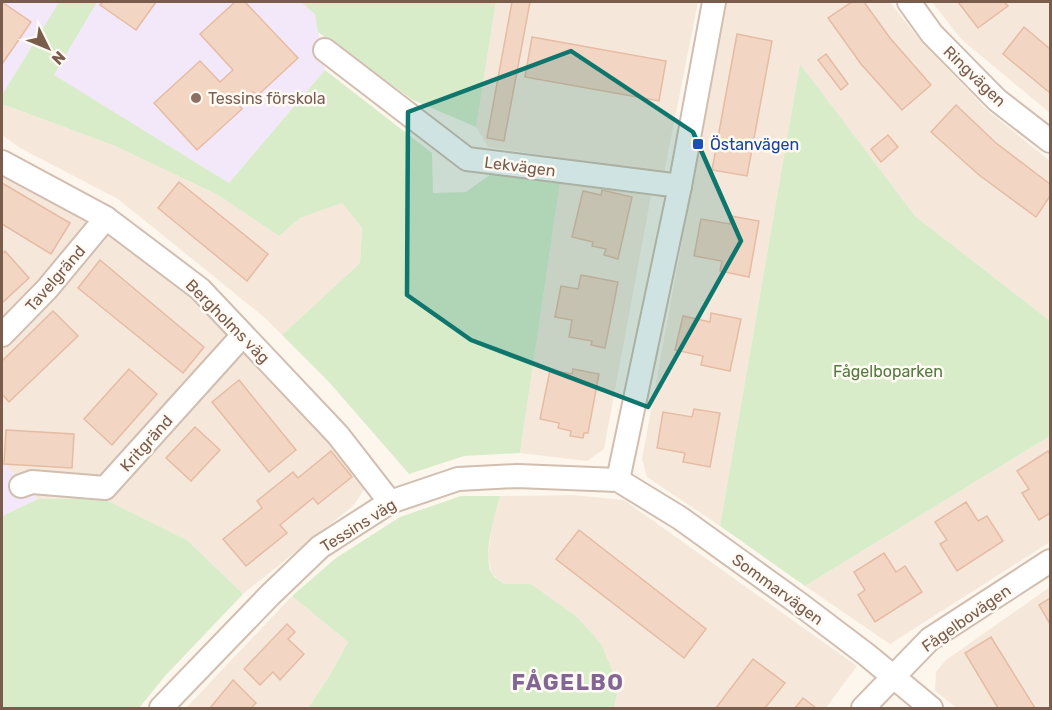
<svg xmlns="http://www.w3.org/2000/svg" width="1052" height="710" viewBox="0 0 1052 710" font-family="Rubik,sans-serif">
  <rect width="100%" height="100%" fill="#fdf6ec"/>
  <g fill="#f5e8da">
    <polygon points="496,2 698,2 664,173 488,147 476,127"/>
    <polygon points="726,2 890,2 921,41 986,109 1050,161 1050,321 915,216 800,65 720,526 647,477 642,459"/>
    <polygon points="932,2 1050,2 1050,113 961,39"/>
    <polygon points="2,104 115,146 218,195 279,236 300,218 342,203 362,228 360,263 282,335 264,317 118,199 20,148 2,135"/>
    <polygon points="2,170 106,224 246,338 334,442 365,488 354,505 243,594 187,540 102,498 38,499 2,461"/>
    <polygon points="560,182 651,196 604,449 587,461 520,453"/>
    <polygon points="1050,436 1050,542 890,644 805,586"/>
    <polygon points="573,495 624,500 857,666 826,708 614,708 619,686 531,584 504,584 492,574 488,557 492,524 500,496"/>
    <polygon points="1050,587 1050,708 957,708 935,691 936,672 946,660"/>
    <polygon points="292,596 348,642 330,675 308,708 186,708"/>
  </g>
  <g fill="#f3e8fa">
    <polygon points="2,2 59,2 2,95"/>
    <polygon points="97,2 301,2 315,13 325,70 229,183 53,75"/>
    <polygon points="2,461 38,499 2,516"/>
  </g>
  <g fill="#d8ecc9">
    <polygon points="59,2 97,2 54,75 229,183 325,70 432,153 433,193 466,192 494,172 560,182 520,453 464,456 409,474 329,382 282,335 360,263 362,228 342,203 300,218 279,236 218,195 115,146 2,104 2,95"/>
    <polygon points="301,2 496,2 476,127 413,100 318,32 315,14"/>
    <polygon points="800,64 915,216 1050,321 1050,436 805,586 720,526"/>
    <path d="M461 496H500C495 514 481 559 493 575 495 578 501 581 504 584H531L578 618 601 644 619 686 614 708H308L330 675 348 642 292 596 336 558 400 517Z"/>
    <polygon points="102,498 187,540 243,594 165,676 139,708 2,708 2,516 38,499"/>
  </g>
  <g fill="#f3d5c3" stroke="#e6bba3" stroke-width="1.5">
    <polygon points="2,2 31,22 2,64"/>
    <polygon points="103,2 156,2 136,30 100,5"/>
    <polygon points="235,2 245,2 298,58 257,96 253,92 239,105 242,109 197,150 154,103 200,61 220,82 233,70 200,34"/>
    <polygon points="512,2 530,2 504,141 487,138"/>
    <polygon points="852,2 864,2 890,38 931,85 902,110 861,64 828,18"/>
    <polygon points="958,2 1004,2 1008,6 978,28"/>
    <polygon points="1024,27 1050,49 1050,93 1003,54"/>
    <polygon points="737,34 772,41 747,176 712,170"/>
    <polygon points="532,37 666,61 659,101 525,77"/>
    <polygon points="826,54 848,84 841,90 818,60"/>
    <polygon points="956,105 996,143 1050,184 1050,196 1036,217 979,175 931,132"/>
    <polygon points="888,135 898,147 881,162 871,149"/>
    <polygon points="179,182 268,254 247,281 158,208"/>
    <polygon points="2,183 70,223 51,254 2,224"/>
    <polygon points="602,190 632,197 618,259 604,255 606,249 592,246 593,242 572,237 583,191 601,195"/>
    <polygon points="731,216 759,221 749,277 720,271 722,261 694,256 701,219 730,224"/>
    <polygon points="5,251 29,278 2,303 2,254"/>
    <polygon points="100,260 204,347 183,373 78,288"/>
    <polygon points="581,275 618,282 605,348 591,345 592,341 569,337 572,320 555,317 561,286 578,289"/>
    <polygon points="53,311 78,336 9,402 2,394 2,361"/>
    <polygon points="711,313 741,319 730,371 701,365 703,356 675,350 683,316 710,322"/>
    <polygon points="129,369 157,394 112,445 84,419"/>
    <polygon points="573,369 599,374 588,433 584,433 583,438 570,436 571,431 558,428 559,423 540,419 550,370 572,374"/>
    <polygon points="239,380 296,450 269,472 212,402"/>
    <polygon points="694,409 720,413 710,467 683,462 685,453 657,448 663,412 692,417"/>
    <polygon points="195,427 220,450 191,481 166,458"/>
    <polygon points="6,430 74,434 72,468 4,464"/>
    <polygon points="331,451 352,477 318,504 313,498 280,525 287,533 246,566 223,539 262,508 257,501 293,472 298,478"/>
    <polygon points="1048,451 1050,455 1050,513 1039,520 1022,493 1029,489 1017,471"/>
    <polygon points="966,502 978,521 987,516 1003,541 957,571 940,544 947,540 935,522"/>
    <polygon points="579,530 706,629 684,658 556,559"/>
    <polygon points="884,553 896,572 905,566 922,592 875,622 858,595 865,590 854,572"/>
    <polygon points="1050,598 1050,624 1039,605"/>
    <polygon points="287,624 295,632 288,639 304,654 280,680 273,672 260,685 244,669"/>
    <polygon points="991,637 1035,708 998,708 965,653"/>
    <polygon points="753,659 785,683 765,708 716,708"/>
    <polygon points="233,680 256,703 251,708 210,708"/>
    <polygon points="803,698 816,708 795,708"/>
  </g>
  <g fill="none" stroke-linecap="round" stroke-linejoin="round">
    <defs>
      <g id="minor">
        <polyline points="909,2 932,34 997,100 1050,141"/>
        <polyline points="325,50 467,159 680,186"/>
        <polyline points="2,162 106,218 200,289 338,435 390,502"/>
        <polyline points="2,335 47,289 106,218"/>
        <polyline points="618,480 680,186 714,2"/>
        <polyline points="21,486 32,482 105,488 243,335"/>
        <polyline points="161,708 270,595 320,547 390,502 458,479 517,476 618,480 680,518 801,605 867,655 931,708"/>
        <polyline points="863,708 930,639 1050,561"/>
      </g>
    </defs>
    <use href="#minor" stroke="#d1beb0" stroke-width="26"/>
    <use href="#minor" stroke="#fff" stroke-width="22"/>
  </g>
  <path fill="#0f766e" fill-opacity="0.2" stroke="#0f766e" stroke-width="4.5" stroke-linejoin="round" d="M571 51 693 132 741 241 648 407 471 340 407 295 408 112Z"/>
  <circle fill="#8d6e63" stroke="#fffaf3" stroke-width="2" cx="196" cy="98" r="6"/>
  <rect fill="#1a4fb4" stroke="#fffaf3" stroke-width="2" x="692" y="138" width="12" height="12" rx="3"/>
  <g text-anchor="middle" stroke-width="5" stroke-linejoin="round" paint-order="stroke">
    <g font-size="16" fill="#7a5c4d" stroke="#fffaf3">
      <text transform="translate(975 76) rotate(44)" y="6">Ringvägen</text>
      <text transform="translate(520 166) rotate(7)" y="6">Lekvägen</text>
      <text transform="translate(55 278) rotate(-49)" y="6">Tavelgränd</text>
      <text transform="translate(228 321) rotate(45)" y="6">Bergholms väg</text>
      <text transform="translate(146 443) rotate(-48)" y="6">Kritgränd</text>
      <text transform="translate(358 525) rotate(-32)" y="6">Tessins väg</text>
      <text transform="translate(778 589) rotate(36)" y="6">Sommarvägen</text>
      <text transform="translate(966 618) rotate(-35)" y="6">Fågelbovägen</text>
    </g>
    <g font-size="16" fill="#785e54" stroke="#fffaf3" text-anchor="start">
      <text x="208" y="104">Tessins förskola</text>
    </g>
    <g font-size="16" fill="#164399" stroke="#fffaf3" text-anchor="start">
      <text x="710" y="150">Östanvägen</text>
    </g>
    <g font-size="16" fill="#537a41" stroke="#fffaf3">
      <text x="888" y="377">Fågelboparken</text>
    </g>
    <g font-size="22" font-weight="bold" letter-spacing="1.5" fill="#846695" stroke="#fffaf3">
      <text x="568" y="690">FÅGELBO</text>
    </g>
  </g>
  <rect width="1052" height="710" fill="none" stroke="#7a5c4d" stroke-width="6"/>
  <g transform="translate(48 48) rotate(133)" stroke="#fffaf3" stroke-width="4.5" paint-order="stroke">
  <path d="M0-4.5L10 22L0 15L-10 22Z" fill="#7a5c4d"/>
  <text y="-9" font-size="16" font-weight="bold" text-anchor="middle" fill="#7a5c4d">N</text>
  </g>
</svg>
